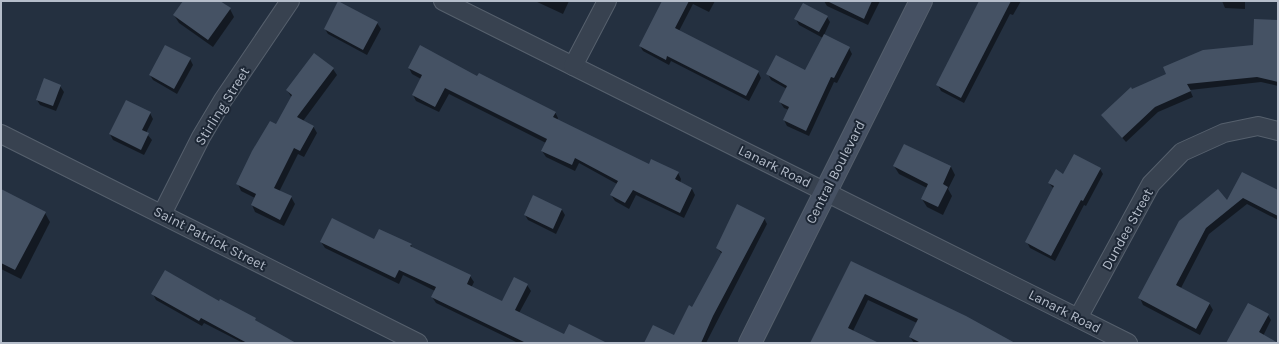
<svg xmlns="http://www.w3.org/2000/svg" width="1279" height="344" viewBox="0 0 1279 344" font-family="Karla,sans-serif">
  <rect width="100%" height="100%" fill="#243040"/>
  <g fill="#0007">
    <polygon points="184,1 219,1 230,9 234,17 213,47 179,23 174,15"/>
    <polygon points="535,1 569,1 563,14"/>
    <polygon points="666,1 715,1 709,12 693,4 679,31 758,72 761,78 749,101 671,61 669,65 643,51 640,46"/>
    <polygon points="824,1 880,1 868,25 827,6"/>
    <polygon points="981,1 1021,1 1013,15 1010,14 964,103 941,91 938,85"/>
    <polygon points="1222,1 1245,1 1245,9 1225,8"/>
    <polygon points="827,17 830,22 824,35 849,48 852,54 837,83 834,82 809,136 787,126 784,120 789,110 784,108 780,102 787,89 771,80 768,74 805,72 823,38 799,25 796,19"/>
    <polygon points="1278,22 1278,86 1261,82 1190,90 1193,97 1158,112 1126,142 1102,115 1132,90 1254,46"/>
    <polygon points="377,23 381,29 367,55 328,34 325,29"/>
    <polygon points="190,59 193,65 177,94 153,80 150,75"/>
    <polygon points="409,68 478,78 555,112 558,118 557,121 649,166 678,173 681,179 680,183 692,189 695,195 684,218 636,195 629,209 615,201 611,195 617,184 579,163 575,171 546,157 542,151 546,143 449,94 439,112 416,101 413,95 421,79 412,74"/>
    <polygon points="333,69 337,75 303,121 313,126 317,133 304,157 298,154 279,192 291,197 295,204 284,226 255,212 252,205 255,198 241,191 238,184 277,126 292,98 287,90"/>
    <polygon points="60,86 64,92 56,111 40,105 37,100"/>
    <polygon points="150,113 153,119 146,133 152,140 144,155 113,140 110,134"/>
    <polygon points="905,145 951,167 955,175 948,189 952,196 943,215 927,207 922,199 927,188 899,174 894,166"/>
    <polygon points="1100,169 1103,174 1086,206 1084,205 1055,261 1030,248 1027,242 1054,189 1049,183 1064,175"/>
    <polygon points="1242,173 1278,191 1278,220 1247,204 1209,234 1181,288 1209,303 1213,310 1200,335 1143,305 1140,298 1227,202"/>
    <polygon points="1,190 45,213 50,222 21,279 1,269"/>
    <polygon points="562,210 565,215 556,234 528,220 525,215"/>
    <polygon points="764,218 767,224 706,343 648,343 675,337 693,308 722,254 717,248"/>
    <polygon points="375,240 411,245 413,249 470,276 474,282 471,288 503,302 527,285 531,291 519,313 565,335 604,343 518,343 436,303 432,297 435,291 403,275 399,284 325,248 321,242"/>
    <polygon points="851,263 1000,343 914,343 910,337 917,323 868,300 853,331 864,343 812,343"/>
    <polygon points="153,294 219,302 220,300 294,343 243,343 204,323 202,326 156,300"/>
    <polygon points="1268,315 1271,320 1263,336 1277,343 1228,343"/>
  </g>
  <g fill="#455264">
    <polygon points="183,1 220,1 231,8 208,40 173,15"/>
    <polygon points="338,1 378,22 363,50 324,29"/>
    <polygon points="662,1 689,1 675,28 759,71 746,96 667,56 666,60 639,46"/>
    <polygon points="827,1 872,1 864,19"/>
    <polygon points="979,1 1011,1 961,98 936,85"/>
    <polygon points="803,3 828,16 819,32 794,19"/>
    <polygon points="1254,19 1278,20 1278,82 1257,77 1187,84 1191,91 1155,107 1122,138 1101,115 1131,87 1132,89 1166,74 1163,67 1203,50 1253,45"/>
    <polygon points="824,34 850,47 834,78 831,77 806,131 783,120 789,107 779,102 787,86 766,74 776,55 805,70"/>
    <polygon points="165,45 191,58 174,89 149,75"/>
    <polygon points="420,45 477,76 479,73 556,112 553,117 649,164 651,159 679,172 675,179 692,188 680,213 633,190 625,203 610,195 618,181 575,158 572,165 541,151 547,139 445,88 435,107 412,95 422,75 408,68"/>
    <polygon points="314,53 334,68 297,117 314,126 300,151 294,148 274,188 292,196 280,220 251,205 256,194 236,184 252,151 270,121 276,124 292,95 286,90"/>
    <polygon points="44,78 61,85 53,106 36,100"/>
    <polygon points="126,100 151,112 142,130 149,133 141,150 109,134"/>
    <polygon points="904,144 951,166 943,184 948,187 938,207 921,199 928,184 893,166"/>
    <polygon points="1074,154 1101,168 1083,201 1081,200 1051,256 1025,242 1054,186 1048,183 1056,169 1063,174"/>
    <polygon points="1242,172 1278,190 1278,216 1243,198 1206,228 1176,285 1210,303 1196,329 1138,298 1179,221 1218,189 1227,200"/>
    <polygon points="1,189 46,212 15,270 1,263"/>
    <polygon points="533,195 562,209 553,229 524,215"/>
    <polygon points="737,204 765,218 713,316 701,343 690,343 675,336 690,343 644,343 653,325 674,335 689,305 692,307 722,252 716,248"/>
    <polygon points="332,218 374,239 379,229 412,244 410,246 471,275 467,284 502,301 514,277 528,284 515,310 564,334 569,324 607,343 526,343 431,297 436,287 399,270 395,278 320,242"/>
    <polygon points="851,261 966,316 1015,343 921,343 909,337 918,319 865,294 848,328 879,343 810,343"/>
    <polygon points="165,270 219,301 220,299 256,318 255,320 296,343 247,343 201,318 199,321 151,294"/>
    <polygon points="1248,303 1269,314 1259,332 1278,343 1226,343"/>
  </g>
  <g fill="none" stroke-linecap="round" stroke-linejoin="round">
    <defs>
      <g id="street">
        <polyline points="443,1 1128,343"/>
        <polyline points="573,66 607,1"/>
        <polyline points="1,134 418,343"/>
        <polyline points="162,214 201,137 223,100 290,1"/>
        <polyline points="1078,318 1151,184 1182,152 1224,133 1258,126 1278,131"/>
      </g>
      <polyline id="secondary" points="750,343 921,1"/>
    </defs>
    <use href="#street" stroke="#56606d" stroke-width="20"/>
    <use href="#secondary" stroke="#56606d" stroke-width="24"/>
    <use href="#street" stroke="#384250" stroke-width="18"/>
    <use href="#secondary" stroke="#465163" stroke-width="22"/>
  </g>
  <g text-anchor="middle" stroke-width="4" stroke-linejoin="round" paint-order="stroke">
    <g font-size="14" fill="#b5bdca" stroke="#1d2735">
      <text transform="translate(222 106) rotate(-58)" y="5">Stirling Street</text>
      <text transform="translate(775 166) rotate(26)" y="5">Lanark Road</text>
      <text transform="translate(835 172) rotate(-63)" y="5">Central Boulevard</text>
      <text transform="translate(1127 229) rotate(-61)" y="5">Dundee Street</text>
      <text transform="translate(210 238) rotate(27)" y="5">Saint Patrick Street</text>
      <text transform="translate(1065 311) rotate(27)" y="5">Lanark Road</text>
    </g>
  </g>
  <rect width="1279" height="344" fill="none" stroke="#b5bdca" stroke-width="4"/>
</svg>
